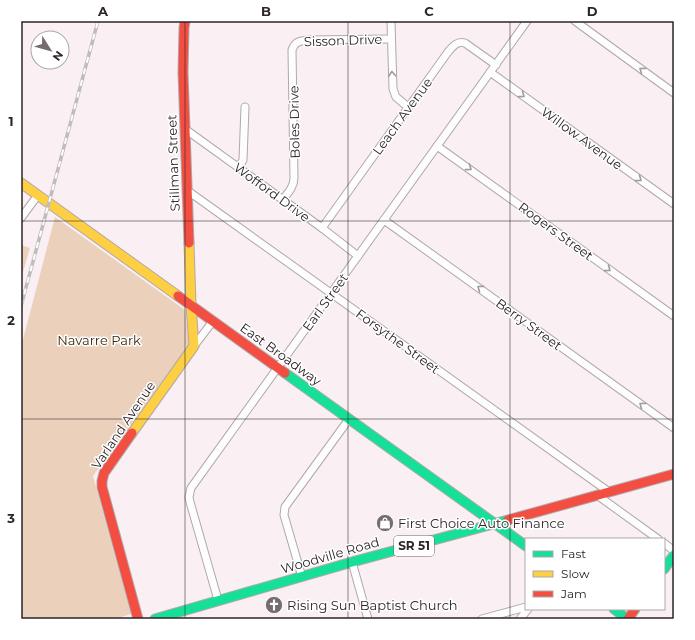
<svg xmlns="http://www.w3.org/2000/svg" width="695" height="640" viewBox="0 0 695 640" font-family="Montserrat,sans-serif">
  <rect width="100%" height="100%" fill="#faf0f3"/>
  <g fill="#ebd1bc">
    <polygon points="55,217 185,310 189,345 93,476 131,614 115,619 21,619 21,347"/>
    <polygon points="21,245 30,248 21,279"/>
  </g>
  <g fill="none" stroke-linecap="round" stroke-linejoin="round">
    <defs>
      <g id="street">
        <polyline points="391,21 393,89 396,97 408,107"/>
        <polyline points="575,21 674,93"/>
        <polyline points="490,72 674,204"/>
        <polyline points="185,129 322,228 358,256"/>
        <polyline points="437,146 674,316"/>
        <polyline points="239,167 243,160 245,107"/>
        <polyline points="188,191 609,492"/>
        <path d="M283 199C288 193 294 187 294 178L292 50C295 41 300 41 308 40L391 39"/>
        <polyline points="21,218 38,195"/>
        <polyline points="384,220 674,428"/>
        <path d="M322 228 448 52C453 46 457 41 465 43L496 65"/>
        <polyline points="194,346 213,321"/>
        <polyline points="597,495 658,539"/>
        <polyline points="664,543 674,551"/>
        <polyline points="352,562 368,619"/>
        <polyline points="302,577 284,515 285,507 349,419"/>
        <polyline points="218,600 190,502 189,497 191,488 527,21"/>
        <polyline points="482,619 526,607"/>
        <polyline points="520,619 528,609"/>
      </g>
      <g id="fast">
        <polyline points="285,373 526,546"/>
        <polyline points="664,569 674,555"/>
        <polyline points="614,609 627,619"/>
        <polyline points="155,619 352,562 508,520"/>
      </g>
      <g id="slow">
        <polyline points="21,183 178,296"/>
        <polyline points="132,433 194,346 191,305 189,243"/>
      </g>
      <g id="jam">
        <polyline points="185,21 184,28 183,72 189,243"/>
        <polyline points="178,296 285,373"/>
        <polyline points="132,433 104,473 102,481 102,487 138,619"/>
        <polyline points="508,520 674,474"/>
        <polyline points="628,619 635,609"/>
      </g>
    </defs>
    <use href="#street" stroke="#b1a8ac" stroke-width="9"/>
    <use href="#fast" stroke="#b1a8ac" stroke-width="11"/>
    <use href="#slow" stroke="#b1a8ac" stroke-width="11"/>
    <use href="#jam" stroke="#b1a8ac" stroke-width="11"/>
    <use href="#street" stroke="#fefdfd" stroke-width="7"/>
    <use href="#fast" stroke="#16e098" stroke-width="9"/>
    <use href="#slow" stroke="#ffcf43" stroke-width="9"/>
    <use href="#jam" stroke="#f24e42" stroke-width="9"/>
    <defs>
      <polyline id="rail" points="21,306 98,21"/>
    </defs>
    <use href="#rail" stroke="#bfbcbd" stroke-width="3.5"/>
    <use href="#rail" stroke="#fff" stroke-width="2" stroke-dasharray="6" stroke-linecap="butt"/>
  </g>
  <defs><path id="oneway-chevron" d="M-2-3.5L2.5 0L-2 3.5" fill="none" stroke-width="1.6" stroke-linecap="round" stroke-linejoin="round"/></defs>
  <g stroke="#a09c9d">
    <use href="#oneway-chevron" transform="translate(642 70) rotate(-144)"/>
    <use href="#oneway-chevron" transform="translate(392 74) rotate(-93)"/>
    <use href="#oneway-chevron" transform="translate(522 95) rotate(36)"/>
    <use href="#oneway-chevron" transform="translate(469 168) rotate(36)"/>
    <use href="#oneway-chevron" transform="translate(639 179) rotate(36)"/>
    <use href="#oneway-chevron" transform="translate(608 269) rotate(36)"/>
    <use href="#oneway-chevron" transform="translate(480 288) rotate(-144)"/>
    <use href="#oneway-chevron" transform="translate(642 405) rotate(-144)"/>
  </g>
  <path fill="none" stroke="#2d2527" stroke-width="1" stroke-opacity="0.55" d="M185 21V619M348 21V619M510 21V619M21 221H674M21 419H674"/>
  <defs>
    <symbol id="shop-disc" viewBox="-11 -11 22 22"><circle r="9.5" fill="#756c6e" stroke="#fff"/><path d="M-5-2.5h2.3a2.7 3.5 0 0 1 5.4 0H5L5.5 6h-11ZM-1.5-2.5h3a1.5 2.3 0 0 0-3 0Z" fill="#fff"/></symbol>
    <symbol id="church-disc" viewBox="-11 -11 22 22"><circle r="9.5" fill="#756c6e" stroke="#fff"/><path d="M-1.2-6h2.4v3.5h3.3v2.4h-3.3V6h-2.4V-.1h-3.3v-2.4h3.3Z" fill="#fff"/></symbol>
  </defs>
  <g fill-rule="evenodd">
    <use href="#shop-disc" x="375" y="513" width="20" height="20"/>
    <use href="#church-disc" x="264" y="595" width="20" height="20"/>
  </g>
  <g text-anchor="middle" stroke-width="3" stroke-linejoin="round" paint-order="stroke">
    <rect fill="#fff" stroke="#6c6668" stroke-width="1" x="394" y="536" width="40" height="20" rx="3"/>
    <g font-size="12" font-weight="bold" fill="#2d2527">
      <text x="414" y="550">SR 51</text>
    </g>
    <g font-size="13" fill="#2d2527" stroke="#fff">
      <text transform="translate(343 40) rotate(-2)" y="5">Sisson Drive</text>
      <text transform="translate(402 116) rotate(-54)" y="5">Leach Avenue</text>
      <text transform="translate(294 122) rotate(-91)" y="5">Boles Drive</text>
      <text transform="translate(582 138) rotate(36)" y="5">Willow Avenue</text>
      <text transform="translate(173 163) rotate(-92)" y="5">Stillman Street</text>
      <text transform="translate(272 192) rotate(36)" y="5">Wofford Drive</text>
      <text transform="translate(556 231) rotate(36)" y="5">Rogers Street</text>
      <text transform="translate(325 302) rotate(-54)" y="5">Earl Street</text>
      <text transform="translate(529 324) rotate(36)" y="5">Berry Street</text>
      <text transform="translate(398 341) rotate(36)" y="5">Forsythe Street</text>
      <text transform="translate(281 354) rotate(36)" y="5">East Broadway</text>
      <text transform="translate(123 425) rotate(-56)" y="5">Varland Avenue</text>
      <text transform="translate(330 555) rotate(-16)" y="5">Woodville Road</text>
    </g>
    <g font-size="13" fill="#39250e" stroke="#fff">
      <text x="99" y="345">Navarre Park</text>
    </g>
    <g font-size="13" fill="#2d2527" stroke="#fff" text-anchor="start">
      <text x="398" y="528">First Choice Auto Finance</text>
      <text x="287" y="610">Rising Sun Baptist Church</text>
    </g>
  </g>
  <rect width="695" height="640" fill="none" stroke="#ffffff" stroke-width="44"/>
  <rect x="525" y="538" width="140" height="72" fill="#ffffff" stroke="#aba8a9"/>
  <rect x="533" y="551" width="20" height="6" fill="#16e098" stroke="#aba8a9"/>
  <text x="561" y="558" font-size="12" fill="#2d2527">Fast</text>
  <rect x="533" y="571" width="20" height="6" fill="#ffcf43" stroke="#aba8a9"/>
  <text x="561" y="578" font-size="12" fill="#2d2527">Slow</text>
  <rect x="533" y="591" width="20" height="6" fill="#f24e42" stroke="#aba8a9"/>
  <text x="561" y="598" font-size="12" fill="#2d2527">Jam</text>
  <g transform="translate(50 50) rotate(127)"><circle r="19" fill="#ffffff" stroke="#aba8a9"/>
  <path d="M0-3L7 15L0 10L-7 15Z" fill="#756c6e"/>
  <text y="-6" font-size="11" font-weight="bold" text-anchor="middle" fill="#2d2527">N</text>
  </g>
  <rect x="22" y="22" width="651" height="596" fill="none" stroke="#2d2527" stroke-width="1.5"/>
  <g font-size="13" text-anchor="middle" font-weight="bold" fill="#2d2527">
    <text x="103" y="16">A</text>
    <text x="266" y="16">B</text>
    <text x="429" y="16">C</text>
    <text x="592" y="16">D</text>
    <text x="11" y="126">1</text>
    <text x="11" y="325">2</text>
    <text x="11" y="523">3</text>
  </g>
</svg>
